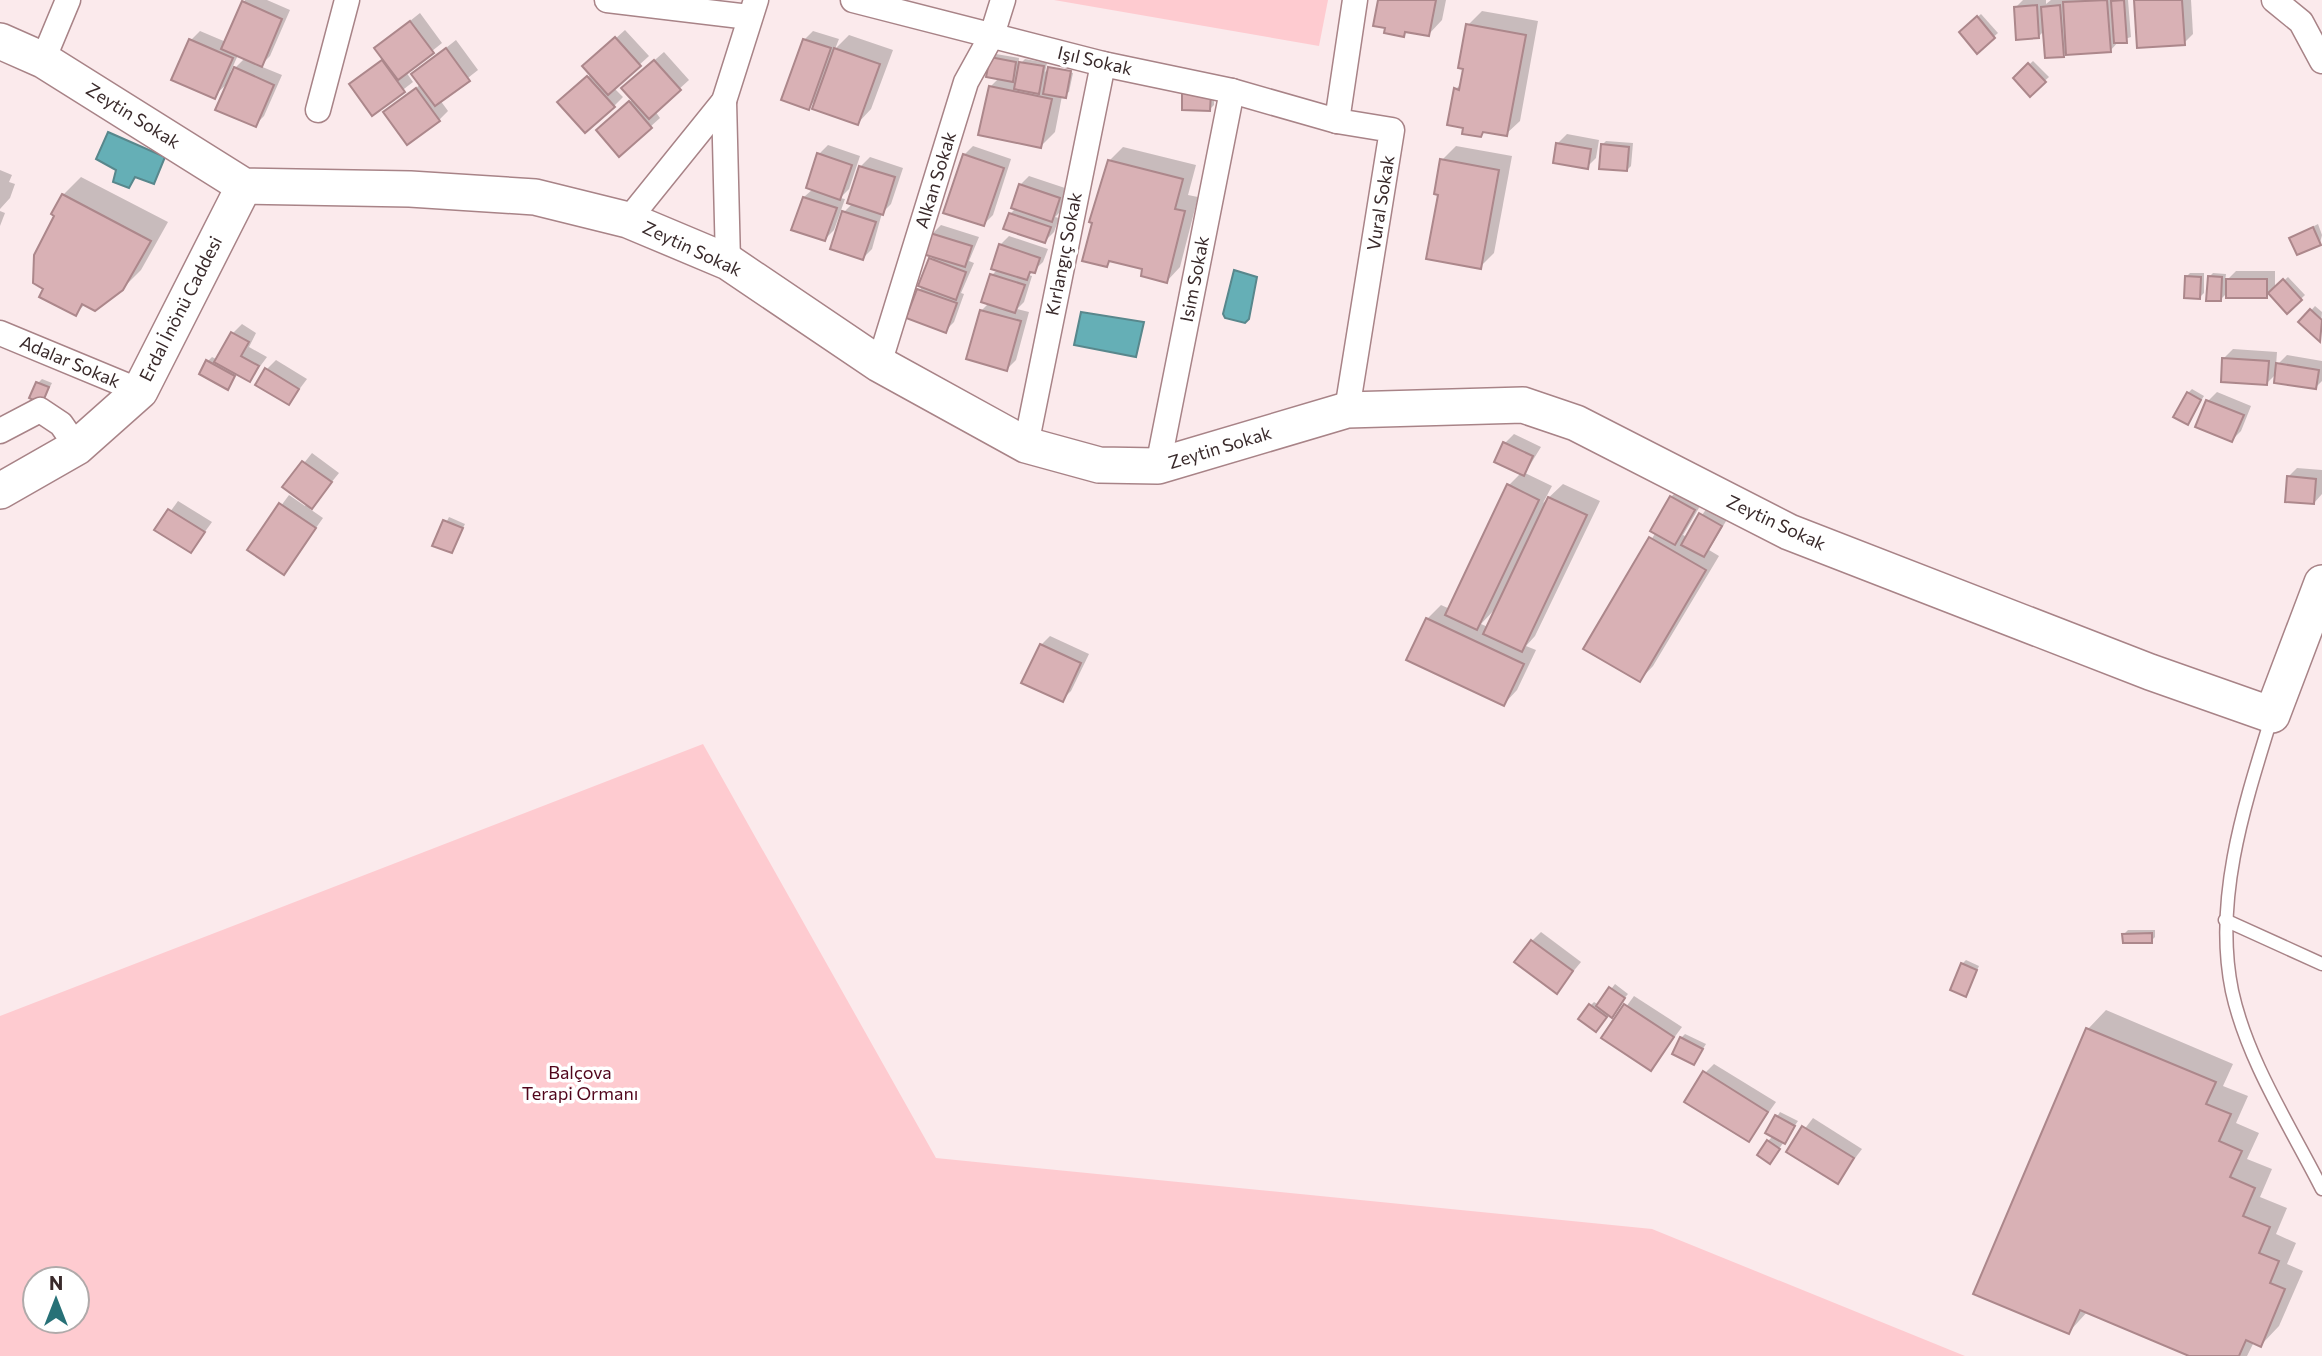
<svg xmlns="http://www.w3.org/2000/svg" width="2322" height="1356" viewBox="0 0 2322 1356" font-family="Commissioner,sans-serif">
  <rect width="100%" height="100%" fill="#fbeaec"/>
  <g fill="#fecbd0" fill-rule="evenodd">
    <polygon points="1054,0 1328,0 1319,46"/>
    <path d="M703 744 936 1158 1652 1229 1965 1356H0V1016ZM77 1279V1321H35V1279Z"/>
  </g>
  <g fill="#65afb6" stroke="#58878c" stroke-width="2">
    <polygon points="108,132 165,157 154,184 135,177 129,188 113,182 116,170 96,159"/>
    <polygon points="1234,270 1257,277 1249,319 1245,323 1225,318 1223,314"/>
    <polygon points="1081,312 1144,322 1136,357 1074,345"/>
  </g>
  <g fill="#0003" fill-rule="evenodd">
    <path d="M245 0H267L290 10 270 56 260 66 282 75 264 116 255 125 229 82 214 96 191 40 200 31 226 42ZM238 55 245 58 230 73Z"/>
    <polygon points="1379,0 1446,0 1442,20 1429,34 1408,30 1403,35 1387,27"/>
    <polygon points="2023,0 2046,0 2046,4 2051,0 2128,0 2131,37 2119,41 2110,51 2068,50 2063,55 2045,30 2039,36 2015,8"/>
    <polygon points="2135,0 2191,0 2193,34 2184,43"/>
    <polygon points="1482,11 1538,21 1520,121 1506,134 1486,130 1481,135 1456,89 1462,83 1468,25"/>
    <polygon points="420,13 442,43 406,72 413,82 373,113 351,84 384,58 376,48"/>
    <polygon points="1981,14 1998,33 1977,51 1965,28"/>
    <polygon points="625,30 649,56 614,88 623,97 614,106 569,94 591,74 594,58"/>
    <polygon points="813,31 839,39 835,49 849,35 893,50 871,109 858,123 817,99 808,108 804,40"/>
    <polygon points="456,40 478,70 440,100 448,111 439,120 385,112 421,84 413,74"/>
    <polygon points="664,52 689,80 655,111 660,118 620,154 607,121 633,99 633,79"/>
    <polygon points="996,54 1019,58 1018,66 1025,59 1047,63 1045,72 1050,67 1073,73 1069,92 1062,96 1055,132 1041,146 990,87 999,78 992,58"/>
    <polygon points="2033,61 2049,77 2030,94 2015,78"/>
    <polygon points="1214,89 1214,105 1210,109 1184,92"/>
    <polygon points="1567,134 1599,140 1596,158 1587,167 1558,143"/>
    <polygon points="1606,141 1633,143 1631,166 1627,170 1602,145"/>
    <polygon points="828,145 860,156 849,189 840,198 845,199 834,230 825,239 804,197 813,189 819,154"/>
    <polygon points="973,146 1011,159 993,215 984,224 964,155"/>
    <polygon points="1456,146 1512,156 1494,253 1480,267 1440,193 1442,160"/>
    <polygon points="1123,147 1196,165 1188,195 1198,197 1180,267 1167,281 1145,268 1112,260 1106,265 1109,161"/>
    <polygon points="870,157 903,168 891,204 882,213 872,249 863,258 844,212 853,203 849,202 861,166"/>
    <polygon points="0,170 12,175 9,182 15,184 10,198 0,209"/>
    <polygon points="1029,176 1068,189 1061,211 1055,217 1059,218 1054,232 1045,241 1010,214 1016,208 1020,185"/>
    <polygon points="81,177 168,222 141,270 122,289 85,304 76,314 46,288 57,215 63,195"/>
    <polygon points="0,211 5,213 0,226"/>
    <polygon points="2318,224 2322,235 2320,243 2291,238"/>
    <polygon points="941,225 979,237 969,261 974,263 961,293 964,294 954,322 945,331 909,317 934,256 932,234"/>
    <polygon points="1009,236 1048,249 1043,262 1029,275 1032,276 1024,302 1017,309 1029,312 1016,360 1007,369 981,311 989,303 992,275 998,269 1000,245"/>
    <polygon points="2236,271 2275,271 2275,289 2288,277 2305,295 2287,312 2270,292 2266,297 2227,293 2221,299 2209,277 2213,273 2226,274 2225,282"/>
    <polygon points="2190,273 2204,273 2204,293 2200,297 2186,277"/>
    <polygon points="2315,306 2322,312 2320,339 2301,322"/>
    <polygon points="242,324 256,333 249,347 267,357 250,380 237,373 227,388 208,361 212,357 218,360 233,333"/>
    <polygon points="2233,349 2277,352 2276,366 2287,355 2322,361 2322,381 2316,387 2277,373 2267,383 2224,358"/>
    <polygon points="276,360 307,379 289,403 267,369"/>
    <polygon points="42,379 52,383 42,402 38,383"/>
    <polygon points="2192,389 2204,396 2187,423 2188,393"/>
    <polygon points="2217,392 2251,406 2241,431 2232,440 2197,426 2208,401"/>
    <path d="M1514 434 1541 447 1525 473 1552 486 1543 503 1563 484 1600 501 1535 636 1526 646 1536 650 1517 690 1504 704 1427 619 1441 605 1450 609 1509 485 1521 473 1496 461 1505 443ZM1496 608 1488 627 1481 624Z"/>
    <polygon points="312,453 339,473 310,509 323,518 284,573 249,549 289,495 305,506 307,503 285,487"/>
    <polygon points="2297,468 2322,470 2322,494 2314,503 2288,477"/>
    <polygon points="1680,488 1703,501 1683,535 1687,537 1709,505 1729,516 1709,550 1719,556 1653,666 1640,680 1585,648 1656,532 1671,497"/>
    <polygon points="178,501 212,522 191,551 157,530"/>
    <polygon points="449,517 465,524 451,551 435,545"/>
    <polygon points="1050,636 1089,654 1071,691 1062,700 1041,645"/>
    <polygon points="2128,930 2155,930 2155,937 2151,941 2124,934"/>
    <polygon points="1541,932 1581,962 1557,991 1532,941"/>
    <polygon points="1966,960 1979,966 1966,995 1962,964"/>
    <polygon points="1615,984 1628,994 1600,1026 1590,1006 1594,1002 1599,1005"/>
    <polygon points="1634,996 1682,1027 1651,1069 1604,1037"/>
    <polygon points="2106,1010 2233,1064 2223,1086 2248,1096 2236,1123 2259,1133 2247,1159 2272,1169 2260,1197 2287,1208 2276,1234 2296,1243 2287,1264 2303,1271 2279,1326 2261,1345 2254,1342 2247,1356 2194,1356 2088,1311 2069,1332 2088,1029"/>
    <polygon points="1685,1034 1706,1044 1694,1063 1681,1038"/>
    <polygon points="1714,1064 1776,1102 1749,1140 1705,1073"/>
    <polygon points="1780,1112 1798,1121 1773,1158 1768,1141 1773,1136 1767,1133"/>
    <polygon points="1813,1118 1862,1149 1837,1182 1788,1151"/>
  </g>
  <g fill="#d9b1b5" stroke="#ac878b" stroke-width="2">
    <polygon points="1378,0 1436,0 1429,36 1405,32 1404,37 1384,33 1385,28 1373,26"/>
    <polygon points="2107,0 2111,52 2066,55 2063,2"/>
    <polygon points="2124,0 2127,43 2114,43 2111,1"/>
    <polygon points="2134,0 2182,0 2185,45 2137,48"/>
    <polygon points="242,1 282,19 262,67 221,49"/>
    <polygon points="2037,5 2039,38 2016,40 2014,7"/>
    <polygon points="2060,5 2064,57 2045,58 2041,7"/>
    <polygon points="1977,16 1995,38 1977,54 1959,32"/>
    <polygon points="410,21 434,53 398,80 374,48"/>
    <polygon points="1466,24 1526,35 1507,136 1483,132 1481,137 1462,134 1463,128 1447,125 1454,88 1459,90 1463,69 1458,68"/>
    <polygon points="615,37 641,66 608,95 582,66"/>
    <polygon points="189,39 233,58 215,99 171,80"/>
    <polygon points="803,39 831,48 809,110 781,100"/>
    <polygon points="446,48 470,81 435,106 411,74"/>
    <polygon points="834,48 880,64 858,125 812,109"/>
    <polygon points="990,57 1016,62 1013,82 986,77"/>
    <polygon points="382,60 405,92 372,116 349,84"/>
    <polygon points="654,60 681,90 649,119 621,88"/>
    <polygon points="1019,62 1044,66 1039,94 1014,89"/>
    <polygon points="2028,63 2046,82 2030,97 2013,78"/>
    <polygon points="234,67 274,85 256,127 215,110"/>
    <polygon points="1048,67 1071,71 1066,98 1043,94"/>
    <polygon points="587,76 615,107 585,133 557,102"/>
    <polygon points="989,86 1052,99 1041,148 978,135"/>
    <polygon points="416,88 440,121 407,145 383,112"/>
    <polygon points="1182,92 1211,92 1210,111 1182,110"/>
    <polygon points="629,101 652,128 619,157 596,130"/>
    <polygon points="1556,143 1591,149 1588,169 1553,163"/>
    <polygon points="1601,144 1629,147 1627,171 1599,169"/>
    <polygon points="817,153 852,165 840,200 806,188"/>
    <polygon points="963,154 1004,168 984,226 943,213"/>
    <polygon points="1440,159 1499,170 1481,269 1426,259 1438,195 1434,194"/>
    <polygon points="1108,160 1183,179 1175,209 1185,211 1167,283 1141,276 1142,269 1109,261 1107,267 1082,261 1092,223 1089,222"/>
    <polygon points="859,166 895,177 883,215 847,203"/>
    <polygon points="1019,184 1060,198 1052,222 1011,208"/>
    <polygon points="62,194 151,241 123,290 95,311 82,304 76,316 39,297 43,289 33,283 34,255 54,216 51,214"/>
    <polygon points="803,197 837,208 825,241 791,230"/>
    <polygon points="842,211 876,222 863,260 830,249"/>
    <polygon points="1009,213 1051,227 1045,243 1003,229"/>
    <polygon points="2313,227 2321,245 2297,255 2289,238"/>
    <polygon points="930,233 972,246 965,267 923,254"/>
    <polygon points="999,244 1040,258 1035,273 1030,272 1027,280 991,269"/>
    <polygon points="929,258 966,272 956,300 918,286"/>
    <polygon points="990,274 1025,285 1015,313 981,302"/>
    <polygon points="2185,276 2201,277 2200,299 2184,298"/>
    <polygon points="2208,276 2222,277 2221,301 2206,301"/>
    <rect x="2226" y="279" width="41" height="19"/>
    <polygon points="2283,279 2302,300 2287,314 2268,293"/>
    <polygon points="917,289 957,303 946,333 906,318"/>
    <polygon points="2310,309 2322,320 2320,342 2298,322"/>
    <polygon points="980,310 1021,321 1007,371 966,359"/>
    <polygon points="231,332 249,342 241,356 259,366 250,382 214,362"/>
    <polygon points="2222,358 2269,361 2267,385 2221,382"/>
    <polygon points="206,360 235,376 228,390 199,374"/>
    <polygon points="2276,363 2319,370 2316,389 2274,383"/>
    <polygon points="265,368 299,389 289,405 255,385"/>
    <polygon points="36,382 49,387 42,404 29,398"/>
    <polygon points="2187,392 2201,400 2188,425 2173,417"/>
    <polygon points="2206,400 2244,415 2232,442 2195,427"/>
    <polygon points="1503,442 1533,456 1524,476 1494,462"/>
    <polygon points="302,461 332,482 312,509 282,487"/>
    <polygon points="2287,476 2316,479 2314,504 2285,502"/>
    <polygon points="1507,484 1539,500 1477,630 1445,615"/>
    <polygon points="1670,496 1695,510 1675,545 1650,531"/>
    <polygon points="1548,497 1587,515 1522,652 1483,634"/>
    <polygon points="279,503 316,528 284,575 247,550"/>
    <polygon points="168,509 205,532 191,553 154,530"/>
    <polygon points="1699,513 1722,526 1704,557 1681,545"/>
    <polygon points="443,520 463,528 452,553 432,546"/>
    <polygon points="1649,537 1706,570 1640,682 1583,649"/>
    <polygon points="1426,618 1524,664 1504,706 1406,660"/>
    <polygon points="1040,644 1081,663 1063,702 1021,683"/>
    <polygon points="2152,933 2152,943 2123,943 2122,934"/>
    <polygon points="1531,940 1573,971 1557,994 1514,962"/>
    <polygon points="1961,963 1977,970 1966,997 1950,990"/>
    <polygon points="1609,987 1625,998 1612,1018 1596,1006"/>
    <polygon points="1589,1004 1607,1017 1596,1032 1578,1019"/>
    <polygon points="1624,1004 1674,1037 1651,1071 1601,1038"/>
    <polygon points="2086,1028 2216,1082 2206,1104 2231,1114 2219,1141 2242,1151 2230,1177 2255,1188 2243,1216 2270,1227 2259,1253 2279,1261 2270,1283 2285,1289 2261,1347 2246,1340 2239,1356 2189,1356 2080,1310 2069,1334 1973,1294"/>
    <polygon points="1680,1037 1703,1049 1694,1065 1672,1054"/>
    <polygon points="1703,1071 1768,1112 1749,1142 1684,1102"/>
    <polygon points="1775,1115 1795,1126 1785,1144 1765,1133"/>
    <polygon points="1802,1126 1854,1158 1838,1184 1786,1152"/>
    <polygon points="1767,1140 1780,1149 1770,1164 1757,1155"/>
  </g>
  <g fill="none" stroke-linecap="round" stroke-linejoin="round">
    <defs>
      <g id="lane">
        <path d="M2272 716C2245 803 2213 899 2232 991 2247 1060 2290 1126 2322 1189"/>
        <polyline points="2225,920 2322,964"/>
      </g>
      <g id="street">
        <polyline points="607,0 749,17"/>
        <polyline points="853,0 1103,64 1232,91 1337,121"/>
        <polyline points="2274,0 2301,22 2322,61"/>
        <polyline points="43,60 68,0"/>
        <polyline points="724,101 728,262"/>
        <polyline points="318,110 347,0"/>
        <polyline points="628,220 724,101 756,0"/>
        <polyline points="0,333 140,391"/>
        <polyline points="879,364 966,82 992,35 1003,0"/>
        <polyline points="1347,410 1392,130 1337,121 1355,0"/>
        <polyline points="0,431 40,410 61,424 77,447"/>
        <polyline points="1026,445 1103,64"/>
        <polyline points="1158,466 1232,91"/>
      </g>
      <g id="secondary">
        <polyline points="0,41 43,60 244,186 410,189 535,197 628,220 728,262 879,364 1026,445 1099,465 1158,466 1347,410 1523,405 1576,423 1789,532 2150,672 2272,715 2322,583"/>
        <polyline points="0,491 77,447 140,391 244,186"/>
      </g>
    </defs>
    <use href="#lane" stroke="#a88387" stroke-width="15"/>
    <use href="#street" stroke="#a88387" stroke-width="27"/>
    <use href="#secondary" stroke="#a88387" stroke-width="38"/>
    <use href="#lane" stroke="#fff" stroke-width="12"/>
    <use href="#street" stroke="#fff" stroke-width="24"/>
    <use href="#secondary" stroke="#fff" stroke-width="35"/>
  </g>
  <g text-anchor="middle" stroke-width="7" stroke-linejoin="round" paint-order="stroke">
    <g font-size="18" fill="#392a2b" stroke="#fff">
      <text transform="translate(1095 61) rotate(13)" y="6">Işıl Sokak</text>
      <text transform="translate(133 116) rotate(32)" y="6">Zeytin Sokak</text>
      <text transform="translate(936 180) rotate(-73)" y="6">Alkan Sokak</text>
      <text transform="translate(1381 203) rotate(-81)" y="6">Vural Sokak</text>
      <text transform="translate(692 249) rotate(25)" y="6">Zeytin Sokak</text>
      <text transform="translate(1064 254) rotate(-79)" y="6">Kırlangıç Sokak</text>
      <text transform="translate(1195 279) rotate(-79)" y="6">Isim Sokak</text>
      <text transform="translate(181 309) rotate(-63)" y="6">Erdal İnönü Caddesi</text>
      <text transform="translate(70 362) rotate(23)" y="6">Adalar Sokak</text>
      <text transform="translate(1220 448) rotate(-17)" y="6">Zeytin Sokak</text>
      <text transform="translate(1776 523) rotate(25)" y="6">Zeytin Sokak</text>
    </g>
    <g font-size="18" fill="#51061c" stroke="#fff">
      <text x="580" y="1079">Balçova<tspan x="580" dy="21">Terapi Ormanı</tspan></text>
    </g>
  </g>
  <g transform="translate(56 1300)"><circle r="33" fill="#ffffff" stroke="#b0aaaa" stroke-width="2"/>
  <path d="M0-5L12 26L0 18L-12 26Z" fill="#277177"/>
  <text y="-10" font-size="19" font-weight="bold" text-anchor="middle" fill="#392a2b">N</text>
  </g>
</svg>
